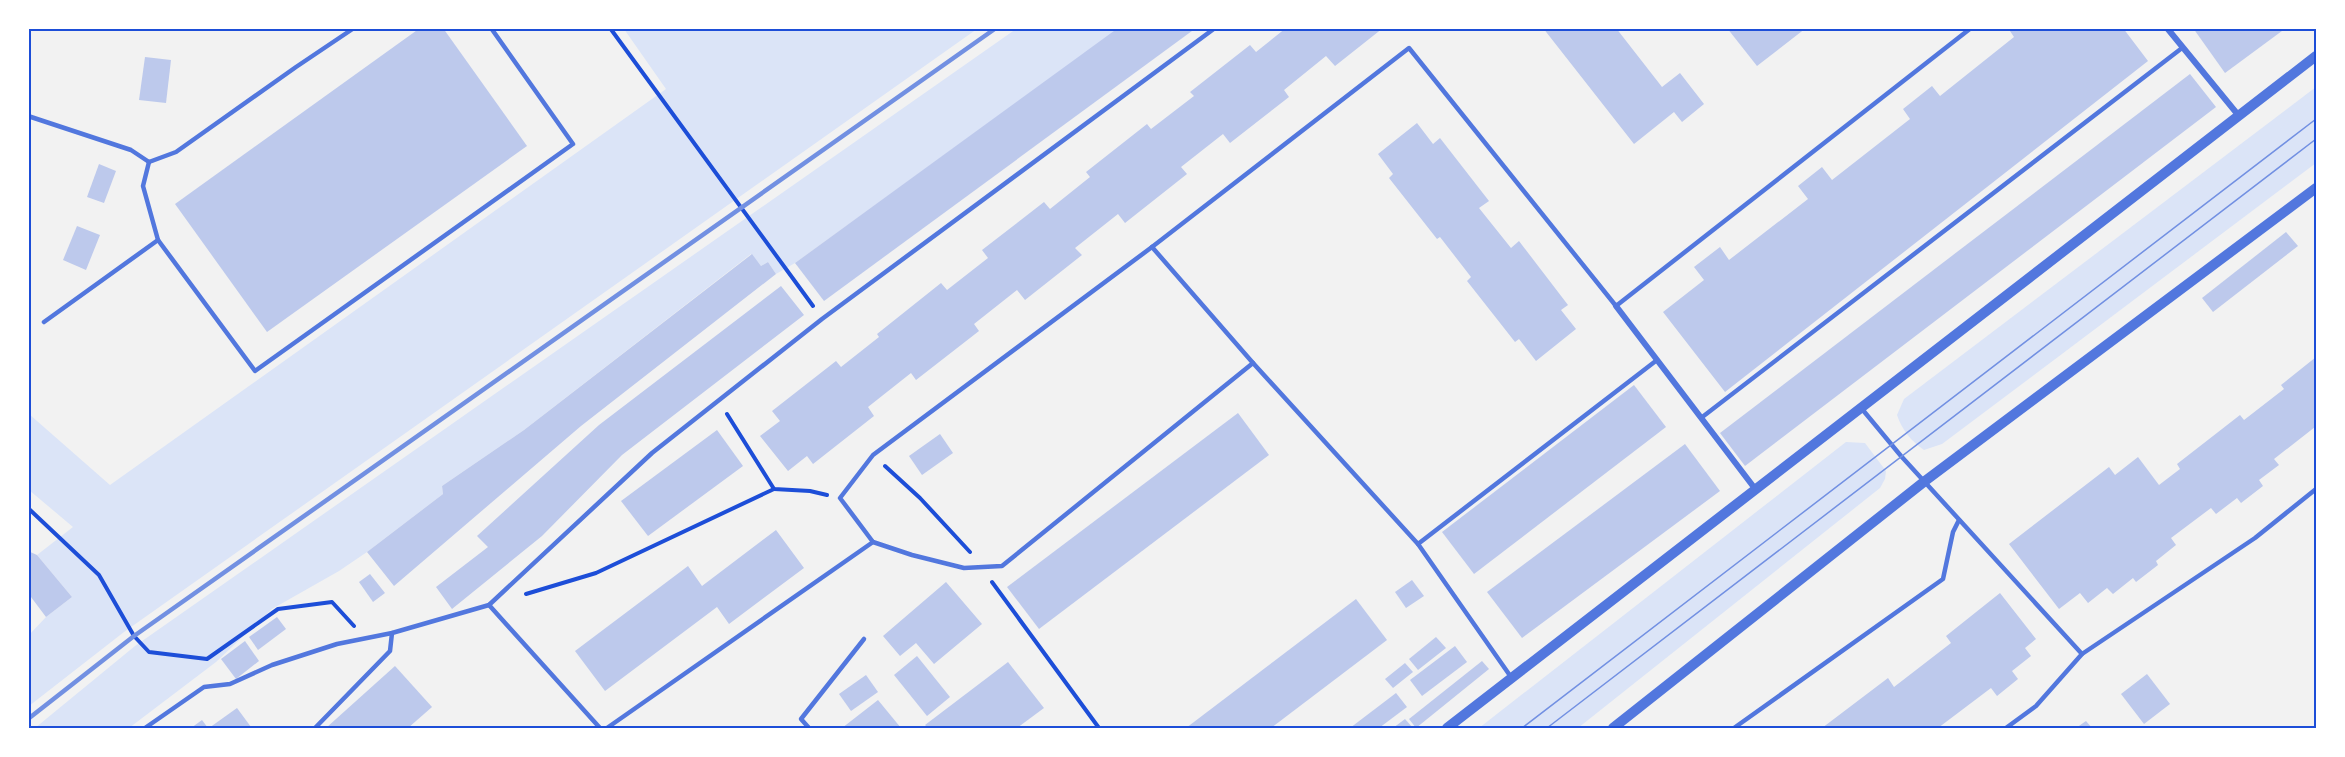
<svg xmlns="http://www.w3.org/2000/svg" width="2345" height="757" viewBox="0 0 2345 757" font-family="Barlow,sans-serif">
  <rect width="100%" height="100%" fill="#f2f2f2"/>
  <g fill="#dbe4f7">
    <polygon points="624,29 977,29 124,632 29,706 29,635 46,617 72,597 37,555 73,527 29,490 29,414 110,485 666,89"/>
    <polygon points="1016,29 1118,29 795,263 776,274 768,262 761,266 751,254 524,430 442,486 443,494 367,552 339,571 272,609 216,662 129,728 35,728 135,646"/>
    <path d="M2316 87V163L1942 444 1924 450C1911 441 1902 430 1897 415L1904 399Z"/>
    <polygon points="1846,442 1865,443 1886,471 1885,479 1880,488 1578,728 1479,728"/>
  </g>
  <g fill="#bdc9ec">
    <polygon points="420,28 443,28 527,146 267,332 175,204"/>
    <polygon points="1118,28 1196,28 824,301 795,263"/>
    <polygon points="1286,28 1383,28 1335,66 1326,56 1284,90 1289,97 1230,143 1223,134 1181,167 1187,174 1125,223 1118,214 1075,248 1082,255 1025,300 1017,290 974,324 979,331 916,380 911,373 868,407 874,416 813,464 807,456 788,471 760,436 780,421 772,411 836,361 841,367 879,337 877,334 941,283 947,290 988,258 982,250 1044,202 1050,209 1090,177 1086,172 1147,124 1151,129 1194,96 1190,92 1250,45 1256,52"/>
    <polygon points="1543,28 1616,28 1662,87 1680,73 1704,104 1682,122 1674,112 1634,144"/>
    <polygon points="1727,28 1806,28 1757,66"/>
    <polygon points="2008,28 2123,28 2148,61 1725,392 1663,312 1704,280 1694,267 1720,247 1729,260 1808,199 1798,186 1822,167 1832,180 1910,119 1903,109 1932,86 1940,96 2014,37"/>
    <polygon points="2193,28 2286,28 2225,73"/>
    <polygon points="145,57 171,60 166,103 139,100"/>
    <polygon points="2190,74 2216,107 1745,466 1720,433"/>
    <polygon points="1417,123 1433,144 1440,138 1489,201 1479,208 1511,248 1519,241 1568,305 1561,310 1576,329 1536,361 1519,339 1515,342 1467,281 1471,277 1440,237 1437,239 1389,178 1393,174 1378,154"/>
    <polygon points="99,164 116,171 104,203 87,197"/>
    <polygon points="77,226 100,235 86,270 63,260"/>
    <polygon points="2286,232 2298,246 2213,312 2202,298"/>
    <polygon points="752,254 761,266 768,262 776,274 581,426 394,586 367,552 443,494 442,486 524,430"/>
    <polygon points="781,286 804,315 622,455 542,536 452,609 436,587 488,547 477,536 599,425"/>
    <polygon points="2316,357 2316,430 2315,427 2274,459 2279,465 2259,480 2263,486 2241,503 2237,498 2216,514 2211,508 2171,538 2176,545 2156,561 2158,565 2136,582 2133,578 2113,594 2107,588 2088,603 2080,593 2059,609 2009,544 2109,467 2115,475 2138,457 2159,485 2180,469 2177,464 2240,415 2244,420 2284,389 2281,385"/>
    <polygon points="1634,385 1666,427 1474,574 1442,532"/>
    <polygon points="1238,413 1269,455 1039,629 1007,587"/>
    <polygon points="717,430 743,466 648,536 621,501"/>
    <polygon points="940,434 953,453 922,475 909,456"/>
    <polygon points="1685,444 1720,491 1522,638 1487,592"/>
    <polygon points="776,530 804,568 729,624 717,607 605,691 575,651 688,566 702,586"/>
    <polygon points="28,551 37,555 72,597 46,617 28,593"/>
    <polygon points="370,574 385,593 373,602 359,582"/>
    <polygon points="1412,580 1424,596 1406,608 1395,592"/>
    <polygon points="946,582 982,624 934,664 916,643 900,656 883,636"/>
    <polygon points="2000,593 2036,639 2025,648 2031,656 2012,671 2018,679 1997,696 1991,688 1938,728 1822,728 1888,678 1894,687 1951,643 1946,636"/>
    <polygon points="1356,599 1387,640 1271,728 1186,728"/>
    <polygon points="277,617 286,629 258,650 249,637"/>
    <polygon points="1436,637 1446,648 1418,670 1409,659"/>
    <polygon points="245,641 259,661 236,679 221,659"/>
    <polygon points="1455,646 1467,662 1422,696 1410,680"/>
    <polygon points="917,656 950,697 927,716 894,675"/>
    <polygon points="1482,661 1489,669 1416,728 1409,719"/>
    <polygon points="1008,662 1044,708 1017,728 928,728 925,725"/>
    <polygon points="1405,663 1413,672 1393,688 1385,679"/>
    <polygon points="395,666 432,707 408,728 326,728"/>
    <polygon points="2147,674 2170,704 2144,724 2121,694"/>
    <polygon points="866,675 878,692 851,711 839,694"/>
    <polygon points="1396,693 1407,707 1379,728 1350,728"/>
    <polygon points="878,700 901,728 842,728"/>
    <polygon points="237,708 251,727 209,728"/>
    <polygon points="1405,719 1413,728 1393,728"/>
    <polygon points="202,720 208,728 191,728"/>
    <polygon points="2086,721 2092,728 2076,728"/>
  </g>
  <g fill="none" stroke-linecap="round" stroke-linejoin="round">
    <g stroke="#1d4ed8" stroke-width="4">
      <polyline points="610,28 813,306"/>
      <polyline points="727,414 774,489 810,491 827,495"/>
      <polyline points="885,466 920,498 970,552"/>
      <polyline points="28,508 99,575 134,636 149,652 207,659 278,609 332,602 354,626"/>
      <polyline points="992,582 1099,728"/>
      <polyline points="526,594 596,573 774,489"/>
    </g>
    <g stroke="#5277de" stroke-width="4.5">
      <polyline points="28,116 131,150 149,162"/>
      <polyline points="149,162 143,186 158,240 255,371 573,144 491,28"/>
      <polyline points="149,162 176,152 296,67 354,28"/>
      <polyline points="1152,247 1253,363 1418,544 1657,360"/>
      <polyline points="44,322 158,240"/>
      <polyline points="1862,409 1901,456 2082,654 2036,706 2006,728"/>
      <polyline points="1701,418 2182,48"/>
      <polyline points="873,542 912,555 964,568 1002,566 1253,363"/>
      <polyline points="1418,544 1511,677"/>
      <polyline points="489,605 600,728"/>
      <polyline points="2082,654 2255,538 2316,489"/>
      <polyline points="145,728 204,687 230,684 272,665 337,644 392,633 489,605 652,453 822,319 1215,28"/>
      <polyline points="315,728 390,651 392,633"/>
      <polyline points="607,728 873,542 840,498 873,455 1152,247 1409,48 1616,306 1971,28"/>
      <polyline points="809,728 801,719 864,639"/>
      <polyline points="1734,728 1943,579 1953,532 1959,520"/>
    </g>
    <g stroke="#5277de" stroke-width="6">
      <polyline points="2167,28 2239,116"/>
      <polyline points="1616,306 1756,490"/>
    </g>
    <g stroke="#5277de" stroke-width="10">
      <polyline points="1447,728 2316,56"/>
      <polyline points="1613,728 1925,481 2316,188"/>
    </g>
    <g stroke="#7290e2" stroke-width="1.5">
      <polyline points="1522,728 2316,119"/>
      <polyline points="1547,728 2316,139"/>
    </g>
    <polyline stroke="#7290e2" stroke-width="4.5" points="28,719 134,636 996,28"/>
  </g>
  <rect width="2345" height="757" fill="none" stroke="#ffffff" stroke-width="60"/>
  <rect x="30" y="30" width="2285" height="697" fill="none" stroke="#1d4ed8" stroke-width="2"/>
</svg>
